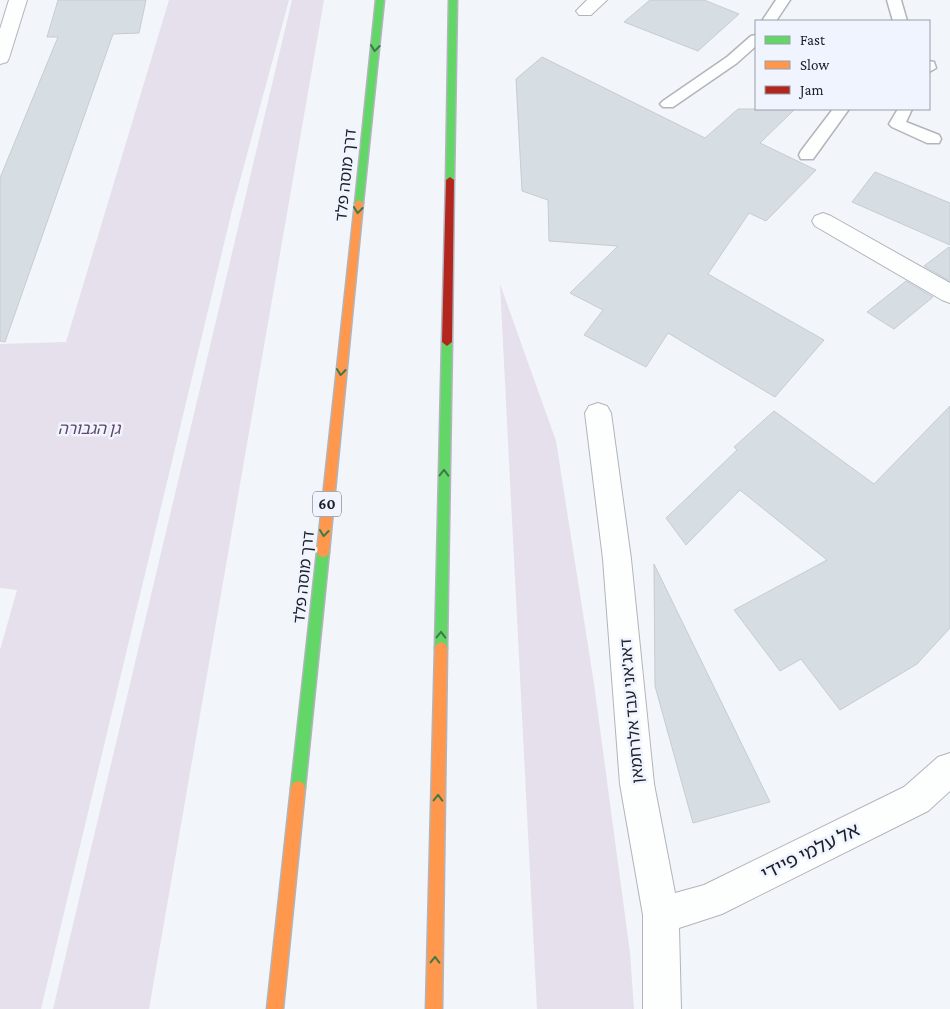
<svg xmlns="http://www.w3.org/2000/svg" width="950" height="1009" viewBox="0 0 950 1009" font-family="'Crimson Pro','Noto Sans Hebrew',serif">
  <rect width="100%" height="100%" fill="#f2f5fa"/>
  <g fill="#e5e0eb">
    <polygon points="169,0 289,0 233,206 41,1009 0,1009 0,650 17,590 0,588 0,344 66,342"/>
    <polygon points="292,0 324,0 149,1009 53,1009"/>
    <polygon points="500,284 556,441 594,684 630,953 634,1009 537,1009"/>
  </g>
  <g fill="#d6dde3" stroke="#c6ccd2">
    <polygon points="58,0 146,0 139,33 113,34 5,342 0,341 0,178 58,37 47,37"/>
    <polygon points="650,0 704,0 739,14 698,51 624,22"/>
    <polygon points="542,57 705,138 738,109 795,109 760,143 816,170 766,221 749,213 708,274 824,340 775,397 668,333 646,367 584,335 603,310 570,293 618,246 549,241 548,200 522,191 516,79"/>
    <polygon points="875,172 950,203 950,245 852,202"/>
    <polygon points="949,247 950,249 950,281 924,266"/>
    <polygon points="906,281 933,297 894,329 867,312"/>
    <polygon points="950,406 950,628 917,664 840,710 801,659 780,671 734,610 827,560 740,490 686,545 666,518 737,450 734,447 774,411 874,484"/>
    <polygon points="654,564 770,802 693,823 655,686"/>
  </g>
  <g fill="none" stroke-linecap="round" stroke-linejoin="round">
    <defs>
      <g id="lane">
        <polygon points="776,0 790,0 776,21 762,21"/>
        <polygon points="887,0 901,0 907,21 893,21"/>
        <polygon points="756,35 756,46 737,63 673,107 663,107 660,104 663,101 727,57 751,36"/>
        <polygon points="929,61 934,62 936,68 929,72"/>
        <polygon points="833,109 849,109 813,159 801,159 799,155 801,151"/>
        <polygon points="898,109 912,109 906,122 939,135 941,139 939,143 927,143 892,127 889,124"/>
      </g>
      <g id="street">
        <polygon points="9,0 27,0 9,58 7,62 0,64 0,29"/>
        <polygon points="587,0 607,0 591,15 579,15 576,11"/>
        <polygon points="823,213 831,216 950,283 950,303 942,300 815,226 812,221 815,216"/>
        <polygon points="598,403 607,406 611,413 631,559 654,784 675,893 704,885 904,787 938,757 950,753 950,791 928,811 722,914 679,928 681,1009 643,1009 643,915 620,784 603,559 585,413 589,406"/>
      </g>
      <g id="fast">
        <polygon points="376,0 384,0 363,203 359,206 355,203"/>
        <polygon points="449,0 457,0 454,180 450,183 446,180"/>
        <polygon points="447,338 452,342 447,648 445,652 441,654 437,652 435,648 442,342"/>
        <polygon points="323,547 327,548 329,552 305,788 303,793 298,795 293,793 291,788 317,552 319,548"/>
      </g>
      <g id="slow">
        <polygon points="359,200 363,203 329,552 327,556 323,557 319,556 317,552 355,203"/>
        <polygon points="441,642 445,644 447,648 442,1009 426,1009 435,648 437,644"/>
        <polygon points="298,781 303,783 305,788 283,1009 267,1009 291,788 293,783"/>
      </g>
      <polygon id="jam" points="450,177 454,180 452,342 447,346 442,342 446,180"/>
    </defs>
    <use href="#lane" stroke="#b1b5bb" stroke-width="3"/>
    <use href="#street" stroke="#b1b5bb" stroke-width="2"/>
    <use href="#fast" stroke="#b1b5bb" stroke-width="3"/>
    <use href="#slow" stroke="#b1b5bb" stroke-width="3"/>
    <use href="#jam" stroke="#b1b5bb" stroke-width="3"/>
    <use href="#lane" fill="#fdfefe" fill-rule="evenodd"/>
    <use href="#street" fill="#fdfefe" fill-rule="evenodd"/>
    <use href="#fast" fill="#63d668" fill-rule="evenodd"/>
    <use href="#slow" fill="#ff974d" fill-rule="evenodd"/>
    <use href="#jam" fill="#b3261e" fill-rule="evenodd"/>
  </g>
  <defs><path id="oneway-chevron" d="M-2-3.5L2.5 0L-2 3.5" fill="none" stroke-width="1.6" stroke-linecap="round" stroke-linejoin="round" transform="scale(1.25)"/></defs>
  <g stroke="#3e7a48">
    <use href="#oneway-chevron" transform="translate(375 48) rotate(96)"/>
    <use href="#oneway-chevron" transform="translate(358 210) rotate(96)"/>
    <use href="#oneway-chevron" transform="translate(341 372) rotate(96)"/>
    <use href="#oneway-chevron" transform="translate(444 473) rotate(-89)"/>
    <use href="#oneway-chevron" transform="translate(324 533) rotate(96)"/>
    <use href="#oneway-chevron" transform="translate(441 635) rotate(-89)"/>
    <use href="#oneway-chevron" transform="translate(438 798) rotate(-89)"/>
    <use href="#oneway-chevron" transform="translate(435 960) rotate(-89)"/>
  </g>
  <g text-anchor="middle" stroke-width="5" stroke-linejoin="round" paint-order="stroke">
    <rect fill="#eff4fe" stroke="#5a5f68" stroke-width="1" x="313" y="491.5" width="28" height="25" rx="4"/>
    <g font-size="15" font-weight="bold" fill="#1a1f28">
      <text x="327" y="509">60</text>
    </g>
    <g font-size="16" fill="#1a1f28" stroke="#eff4fe">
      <text transform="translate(345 175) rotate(-84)" y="6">דרך מוסה פלד</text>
      <text transform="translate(303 577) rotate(-84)" y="6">דרך מוסה פלד</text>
      <text transform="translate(631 711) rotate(-95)" y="6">דאג'אני עבד אלרחמאן</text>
    </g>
    <g font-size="16" font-style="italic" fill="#62456b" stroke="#eff4fe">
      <text x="89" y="434">גן הגבורה</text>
    </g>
    <g font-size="19" fill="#1a1f28" stroke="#eff4fe">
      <text transform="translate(810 851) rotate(-26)" y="7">אל עלמי פיידי</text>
    </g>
  </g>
  <rect x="755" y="20" width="175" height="90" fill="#eff4fe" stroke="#9a9fa8"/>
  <rect x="765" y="36" width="25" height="8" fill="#63d668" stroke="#9a9fa8"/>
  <text x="800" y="45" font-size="15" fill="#1a1f28">Fast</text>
  <rect x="765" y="61" width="25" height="8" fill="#ff974d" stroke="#9a9fa8"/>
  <text x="800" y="70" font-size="15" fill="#1a1f28">Slow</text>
  <rect x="765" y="86" width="25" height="8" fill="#b3261e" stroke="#9a9fa8"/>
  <text x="800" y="95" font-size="15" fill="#1a1f28">Jam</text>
</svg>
